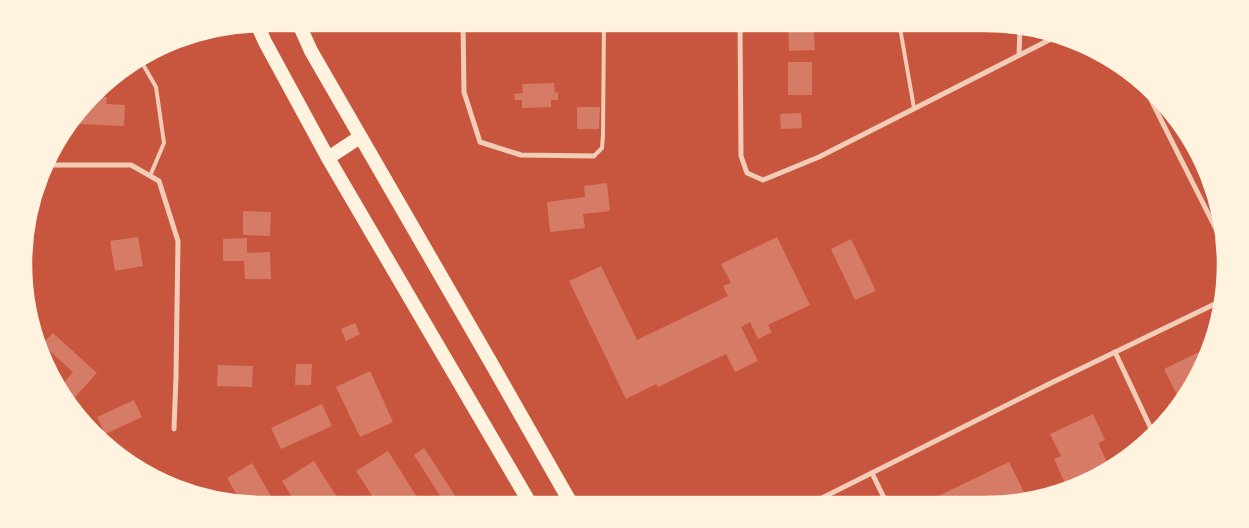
<svg xmlns="http://www.w3.org/2000/svg" width="1249" height="528" viewBox="0 0 1249 528" font-family="Lato,sans-serif">
  <rect width="100%" height="100%" fill="#c8553d"/>
  <g fill="#d67c66">
    <polygon points="788,22 813,22 815,50 789,51"/>
    <polygon points="827,22 846,22 846,28 827,29"/>
    <rect x="788" y="62" width="24" height="33"/>
    <polygon points="119,74 119,84 104,84 105,82"/>
    <polygon points="554,83 555,93 558,92 558,100 551,100 551,107 522,108 522,100 515,100 514,94 523,93 522,84"/>
    <polygon points="93,97 107,97 106,104 125,105 124,126 80,124 81,112"/>
    <polygon points="577,107 600,107 599,129 577,129"/>
    <polygon points="801,113 802,128 781,129 780,114"/>
    <polygon points="607,183 610,211 583,214 585,228 550,232 547,202 585,197 584,186"/>
    <polygon points="243,211 271,212 270,236 243,235"/>
    <polygon points="138,237 143,266 115,271 110,241"/>
    <polygon points="777,237 810,305 768,325 772,332 758,339 750,322 741,327 758,361 735,372 726,354 658,387 656,384 626,399 569,281 601,266 637,340 728,296 723,286 731,283 721,264"/>
    <polygon points="247,238 247,253 270,252 271,279 245,279 244,261 223,261 223,239"/>
    <polygon points="851,239 876,291 855,300 831,249"/>
    <polygon points="355,323 360,334 346,341 341,329"/>
    <polygon points="53,333 97,373 75,397 62,385 73,372 42,344"/>
    <polygon points="1211,346 1191,388 1177,395 1164,369"/>
    <polygon points="296,364 312,364 311,385 295,385"/>
    <polygon points="218,365 253,366 252,387 217,386"/>
    <polygon points="370,371 393,422 360,437 336,387"/>
    <polygon points="134,400 142,417 105,434 97,417"/>
    <polygon points="322,404 332,426 281,449 271,428"/>
    <polygon points="1093,414 1105,440 1098,443 1107,462 1065,483 1054,459 1061,456 1050,434"/>
    <polygon points="424,448 461,505 446,505 414,455"/>
    <polygon points="388,451 417,497 405,505 378,505 356,471"/>
    <polygon points="314,461 342,505 297,505 282,481"/>
    <polygon points="1009,462 1028,500 1017,503 939,504 936,497"/>
    <polygon points="252,463 276,505 264,506 241,502 227,478"/>
  </g>
  <g fill="none" stroke-linecap="round" stroke-linejoin="round">
    <g stroke="#f1ccb7" stroke-width="4">
      <polyline points="899,22 914,108"/>
      <polyline points="141,61 156,87 164,143 150,176"/>
      <polyline points="594,156 602,148 603,135 604,22"/>
    </g>
    <g stroke="#f1ccb7" stroke-width="5">
      <polyline points="463,22 464,92 480,142 521,155 594,156"/>
      <polyline points="740,22 741,156 747,173 763,180 819,157 1059,35"/>
      <polyline points="1019,55 1020,28"/>
      <polyline points="1141,80 1226,249"/>
      <polyline points="47,165 131,165 159,181 178,241 176,376 174,429"/>
      <polyline points="1115,352 1154,435"/>
      <polyline points="872,473 887,504"/>
      <polyline points="810,504 1049,384 1219,302"/>
    </g>
    <g stroke="#fff3e0" stroke-width="14">
      <polyline points="298,22 311,51 490,361 572,505"/>
      <polyline points="257,24 265,42 328,158 531,505"/>
      <polyline points="328,158 360,137"/>
    </g>
  </g>
  <path d="M0 0H1249V528H0ZM264 31H985A233 233 0 0 1 1218 264V264A233 233 0 0 1 985 497H264A233 233 0 0 1 31 264V264A233 233 0 0 1 264 31Z" fill="#fff3e0" fill-rule="evenodd"/>
  <path fill="none" stroke="#fff3e0" stroke-width="2.5" d="M264 31H985A233 233 0 0 1 1218 264V264A233 233 0 0 1 985 497H264A233 233 0 0 1 31 264V264A233 233 0 0 1 264 31Z"/>
</svg>
